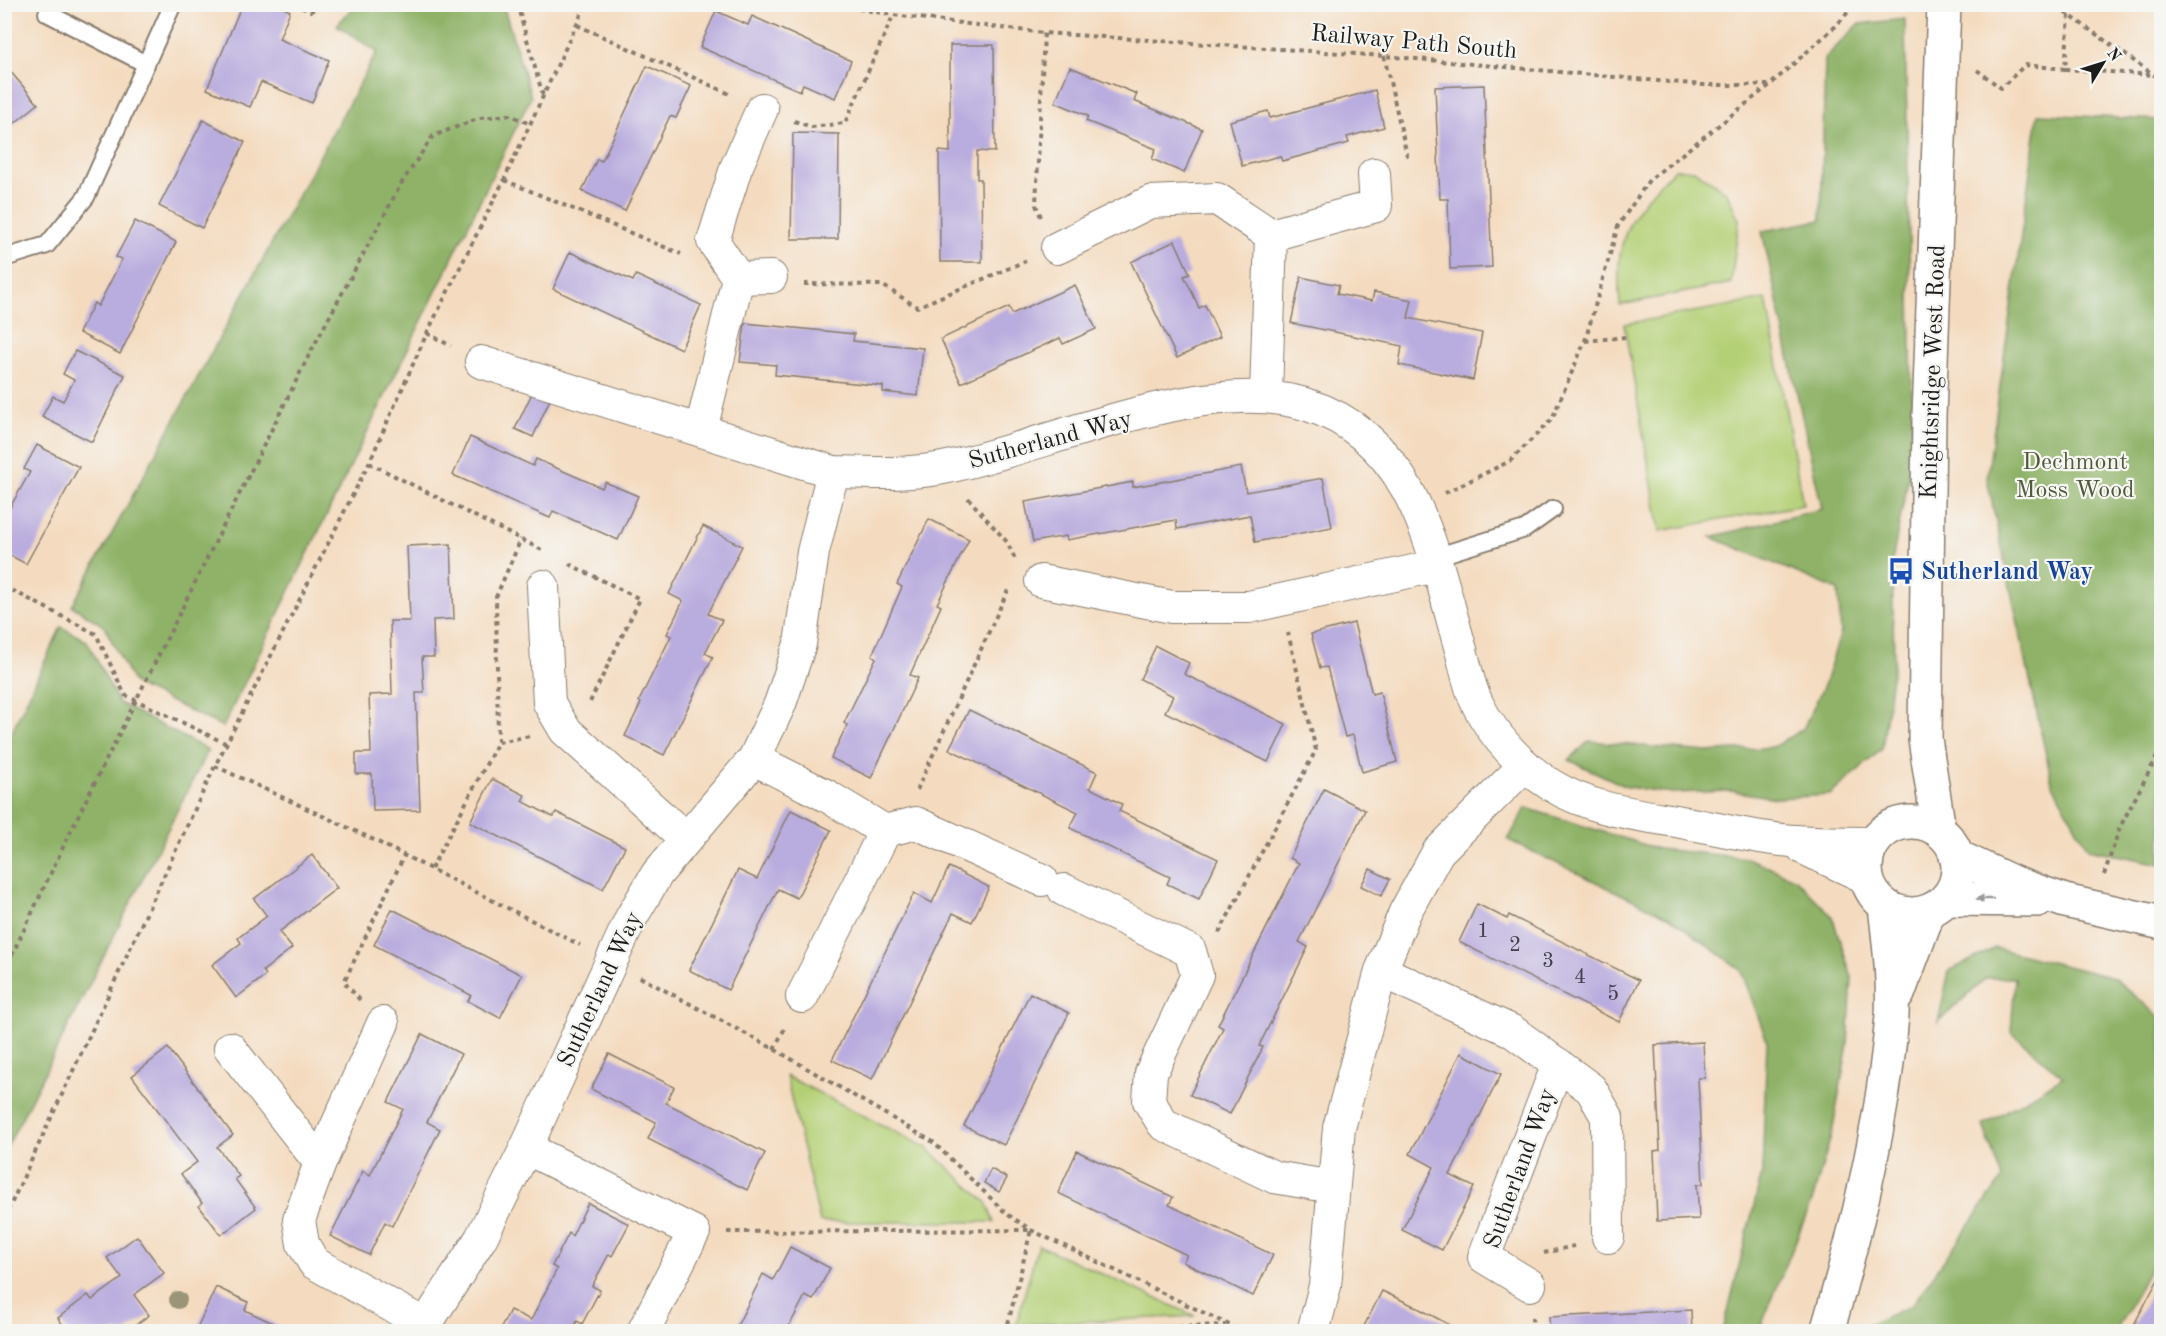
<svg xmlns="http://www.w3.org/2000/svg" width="2166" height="1336" viewBox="0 0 2166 1336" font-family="'Old Standard TT',serif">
  <rect width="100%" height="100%" fill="#f6f6f2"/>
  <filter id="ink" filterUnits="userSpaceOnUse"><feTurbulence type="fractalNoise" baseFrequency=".0167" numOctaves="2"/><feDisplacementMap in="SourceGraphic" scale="12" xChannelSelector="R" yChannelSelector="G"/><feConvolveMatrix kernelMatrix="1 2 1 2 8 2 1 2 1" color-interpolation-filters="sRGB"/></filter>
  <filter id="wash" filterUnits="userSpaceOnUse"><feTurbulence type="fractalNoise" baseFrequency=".008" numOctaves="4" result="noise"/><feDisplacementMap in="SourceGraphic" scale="24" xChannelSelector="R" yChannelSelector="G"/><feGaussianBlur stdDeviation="1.35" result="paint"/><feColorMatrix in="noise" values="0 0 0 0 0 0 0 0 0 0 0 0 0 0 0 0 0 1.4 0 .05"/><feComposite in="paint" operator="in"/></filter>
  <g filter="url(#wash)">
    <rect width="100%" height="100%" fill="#f4dbbf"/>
    <g fill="#b4d076" stroke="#687649" stroke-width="1.5">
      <path d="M1675 169 1694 170 1727 193 1739 220 1731 283 1620 305C1614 239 1627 214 1675 169Z"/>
      <polygon points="1766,299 1803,505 1660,531 1624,324"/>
      <polygon points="786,1076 927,1148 986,1202 994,1222 820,1222"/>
      <polygon points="1038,1245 1195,1316 1016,1325"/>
    </g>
    <g fill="#8fb267" stroke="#566742" stroke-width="1.5">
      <polygon points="355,5 503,5 531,97 223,727 134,684 104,626 72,606 377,52 337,25"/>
      <polygon points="1905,19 1913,454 1892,561 1894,662 1882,749 1830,795 1776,798 1732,791 1672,793 1627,787 1569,760 1589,741 1707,752 1773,747 1803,729 1825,683 1841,632 1838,590 1711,537 1822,509 1762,231 1821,220 1825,58 1859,24"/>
      <polygon points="2038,114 2161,120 2161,864 2088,849 2052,783 1987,479"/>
      <polygon points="61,627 87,641 119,703 208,750 5,1151 5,746"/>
      <polygon points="1526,808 1658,849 1747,858 1796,879 1832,916 1852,977 1848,1044 1832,1133 1812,1201 1759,1331 1723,1331 1762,1173 1767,1041 1741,970 1669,917 1508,840"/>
      <polygon points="1995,948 2114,978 2161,1018 2161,1248 2116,1331 1864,1331 1866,1326 1912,1305 2002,1179 1983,1125 2063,1077 2011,1032 2015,978 1986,978 1938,1022 1949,971"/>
    </g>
    <g id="blocks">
      <g fill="#b9acde">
        <polygon points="242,4 275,4 290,11 279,39 329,60 312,103 261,82 250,107 207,89"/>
        <polygon points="716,11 748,25 752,16 851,61 835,98 803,84 800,91 700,47"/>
        <polygon points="950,45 994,45 995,152 977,151 977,179 981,179 982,262 940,262 939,151 950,152"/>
        <polygon points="4,64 38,104 4,132"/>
        <polygon points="647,66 691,86 676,118 670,116 625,211 582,191 597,159 602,161"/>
        <polygon points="1070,67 1137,94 1134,101 1202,129 1184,173 1152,159 1156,149 1086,121 1088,116 1055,102"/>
        <polygon points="1484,85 1492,267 1450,269 1448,199 1440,199 1435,87"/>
        <polygon points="1375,90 1384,127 1347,137 1349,143 1282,161 1280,156 1242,166 1230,121 1268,111 1270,118"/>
        <polygon points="203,120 245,142 202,228 159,206"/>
        <polygon points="793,133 839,134 838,239 791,239"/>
        <polygon points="135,221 176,242 120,354 79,333 94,303 98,306 122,259 116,257"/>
        <polygon points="1175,241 1190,274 1184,276 1192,292 1199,308 1205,305 1220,337 1177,358 1131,262"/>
        <polygon points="570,252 633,281 636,275 701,305 681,349 553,289"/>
        <polygon points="1301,277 1339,285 1337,294 1372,301 1374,292 1412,300 1408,318 1482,333 1473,380 1399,365 1402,346 1291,323"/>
        <polygon points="1075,285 1096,329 1063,344 1060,338 961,383 941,339 1009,307 1012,314"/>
        <polygon points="745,323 854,334 853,341 923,348 918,396 883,392 883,386 775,375 776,365 740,362"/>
        <polygon points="75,351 125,375 92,442 42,417 53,396 63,401 69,390 74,380 63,374"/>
        <polygon points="534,389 551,397 533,437 515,429"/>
        <polygon points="470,437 533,466 536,459 602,488 605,482 638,496 618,540 553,511 550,518 453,475"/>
        <polygon points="37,445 79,467 26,564 4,552 4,518 30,472 24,469"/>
        <polygon points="1241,467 1246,492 1323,478 1332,527 1255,542 1250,515 1177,529 1176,520 1067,540 1066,536 1033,542 1025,502 1133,482 1133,487"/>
        <polygon points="929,519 969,539 937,604 941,606 910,675 918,678 871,778 831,758 847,725 844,723 876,658 872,655 902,587 897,584"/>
        <polygon points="703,526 742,546 708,614 722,620 705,653 713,657 664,755 625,736 641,703 639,701 671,636 667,634 683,601 669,594"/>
        <polygon points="451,544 454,619 433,620 434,657 422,657 424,693 416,693 420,810 373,811 372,774 356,774 356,753 371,753 369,695 392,694 390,621 410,621 407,546"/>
        <polygon points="1354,623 1372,694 1380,692 1397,762 1362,772 1353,735 1345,737 1327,667 1320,668 1311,634"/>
        <polygon points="1156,646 1189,663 1184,674 1286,724 1268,762 1165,712 1173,696 1140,679"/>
        <polygon points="969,710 1097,772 1090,788 1122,804 1119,811 1218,859 1199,899 1167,884 1170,877 1070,828 1078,812 949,749"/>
        <polygon points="492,779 525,795 522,801 553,817 556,812 625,847 603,889 470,822"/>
        <polygon points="1324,789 1365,810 1299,942 1308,947 1259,1046 1263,1047 1230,1114 1190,1095 1223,1028 1218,1025 1299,863 1290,858"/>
        <polygon points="791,810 831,830 797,898 778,889 728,990 689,970 738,870 757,879"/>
        <polygon points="312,855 337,888 279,932 292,948 263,971 266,975 236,998 212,965 241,943 238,938 267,916 254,899"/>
        <polygon points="949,867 989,887 972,922 953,913 872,1079 832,1060 914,893 932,903"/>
        <polygon points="1370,869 1390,879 1381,896 1361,886"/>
        <polygon points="1477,904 1507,919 1509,915 1639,980 1619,1022 1459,942"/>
        <polygon points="392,909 522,975 500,1018 468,1001 471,995 374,945"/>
        <polygon points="1030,993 1069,1013 1004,1145 964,1126"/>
        <polygon points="422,1034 461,1054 427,1122 440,1129 392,1226 385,1222 369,1255 330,1236 363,1171 370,1175 403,1109 388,1102"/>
        <polygon points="1703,1042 1705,1078 1698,1078 1703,1184 1697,1184 1699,1219 1657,1221 1654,1151 1660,1150 1655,1045"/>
        <polygon points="168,1048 233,1135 217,1147 239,1176 235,1179 256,1208 221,1235 199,1206 202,1203 181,1174 197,1162 132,1076"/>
        <polygon points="1461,1053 1501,1074 1450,1175 1474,1187 1442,1250 1402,1230 1434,1167 1410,1154"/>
        <polygon points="609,1054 674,1087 666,1103 765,1153 747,1190 648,1139 656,1122 591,1089"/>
        <polygon points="1077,1151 1173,1197 1169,1205 1273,1255 1253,1296 1183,1262 1187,1255 1058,1193"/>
        <polygon points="991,1169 1007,1178 999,1192 984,1183"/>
        <polygon points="588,1203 629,1224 612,1256 609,1254 592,1286 600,1290 582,1324 577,1321 572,1332 499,1332 510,1310 531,1320 557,1269 552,1266 569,1233 572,1236"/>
        <polygon points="137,1236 164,1273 134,1295 149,1315 126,1332 68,1332 58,1318 88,1295 92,1300 122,1278 107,1258"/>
        <polygon points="790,1247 830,1268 813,1300 805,1296 786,1332 734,1332 763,1274 773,1280"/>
        <polygon points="2162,1272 2162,1332 2130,1332"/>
        <polygon points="216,1287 248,1302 245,1310 281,1327 279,1332 195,1332"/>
        <polygon points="1382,1291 1414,1306 1463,1332 1362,1330"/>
        <polygon points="1691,1310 1692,1332 1550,1332 1549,1317"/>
      </g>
    </g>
  </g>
  <g filter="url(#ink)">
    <use href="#blocks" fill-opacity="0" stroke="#887c6e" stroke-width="1.5"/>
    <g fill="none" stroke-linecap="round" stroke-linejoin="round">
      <defs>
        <g id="lane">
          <polyline points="47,13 146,64"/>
          <polyline points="4,258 47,245 86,197 173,4"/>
          <polyline points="1435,557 1525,529 1553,509"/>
        </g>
        <g id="street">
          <polyline points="1057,248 1150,202 1217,199 1271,235 1376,206 1374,174"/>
          <polyline points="738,278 771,277"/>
          <path d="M481 362 833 472C870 473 907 475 943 468 1048 447 1205 372 1308 405 1417 440 1433 554 1461 650 1466 668 1469 688 1478 705 1494 737 1521 766 1551 785 1592 810 1635 814 1681 822 1714 828 1748 836 1782 840 1812 843 1843 843 1873 843"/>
          <polyline points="1266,395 1271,235"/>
          <polyline points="701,430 738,278 713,241 736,168 762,109"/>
          <polyline points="1041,581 1172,607 1249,607 1436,566"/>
          <polyline points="543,586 549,703 565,730 685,838"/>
          <polyline points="754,759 827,796 885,831 916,823 1042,880"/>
          <polyline points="1803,848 1867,878"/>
          <polyline points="1064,890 1190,951 1197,975 1151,1073 1149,1101 1163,1124 1274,1177 1333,1187"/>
          <polyline points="1381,971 1512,1031 1591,1089 1607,1117 1608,1237"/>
          <polyline points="802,997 885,831"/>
          <polyline points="230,1048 320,1163 299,1220 303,1244 314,1263 426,1325"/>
          <polyline points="526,1148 694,1232 643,1332"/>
          <polyline points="320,1163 383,1023"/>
          <polyline points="1530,1285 1484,1257 1558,1064"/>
          <polyline points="421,1332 481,1238 526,1148 631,918 657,874 754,759 780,704 800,644 813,552 833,472"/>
          <polyline points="1313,1332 1325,1286 1339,1128 1381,971 1405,912 1438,852 1525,765"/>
        </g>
        <g id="secondary">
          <circle cx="1912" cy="868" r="46"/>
          <polyline points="1939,830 1925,739 1929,417 1944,4"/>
          <polyline points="1956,856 2014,883 2065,901 2162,923"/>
          <polyline points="1946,899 2038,900"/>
          <polyline points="1898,994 1929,911"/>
          <path d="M1827 1332C1857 1230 1884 1120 1892 1015 1894 979 1889 942 1885 906"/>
        </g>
      </defs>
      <use href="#lane" stroke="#887c6e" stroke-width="20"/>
      <use href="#street" stroke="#887c6e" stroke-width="34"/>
      <use href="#secondary" stroke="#887c6e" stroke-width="36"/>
      <g stroke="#887c6e" stroke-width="4" stroke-dasharray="4.5 4.5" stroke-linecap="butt">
        <polyline points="293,4 310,11 330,4"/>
        <polyline points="517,4 543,96"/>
        <polyline points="832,4 893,15 1044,33 1384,56 1703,85 1770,85 1836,26 1855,4"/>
        <polyline points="2049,4 2069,15 2154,75 2162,76"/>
        <polyline points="2069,15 2065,69 2154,75"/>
        <polyline points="577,25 732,95"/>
        <polyline points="1384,56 1407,155 1402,158"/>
        <polyline points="1977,70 2001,88 2025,65 2065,69"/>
        <polyline points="794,121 812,127 845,123 893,16"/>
        <polyline points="504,180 681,254"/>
        <polyline points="1041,217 1036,205 1044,33"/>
        <polyline points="804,284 882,285 917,307 1026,261"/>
        <polyline points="427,333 451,346"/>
        <polyline points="1585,341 1626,337"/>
        <polyline points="369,463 542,550"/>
        <polyline points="1445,493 1510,461 1552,419 1585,341 1618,226 1649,180 1770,85"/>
        <polyline points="968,498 1007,542 1016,561"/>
        <polyline points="569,564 640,599 589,704"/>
        <polyline points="4,586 96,634 125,695 227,744"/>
        <polyline points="498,742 530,736"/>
        <polyline points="215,766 368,837 580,945"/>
        <polyline points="917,790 1008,590"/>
        <polyline points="431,869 498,742 496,597 521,539"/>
        <polyline points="2104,875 2120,827 2162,747"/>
        <polyline points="1219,933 1316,750 1288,633"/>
        <polyline points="4,972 74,824 310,353 401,184 433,136 480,118 510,115 530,124"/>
        <polyline points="640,977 774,1049 933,1142 1007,1214 1031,1230 1244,1332"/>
        <polyline points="360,1000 344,982 404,856"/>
        <polyline points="774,1049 786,1026"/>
        <polyline points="4,1219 215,766 369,463 427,333 504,180 586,4"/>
        <polyline points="727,1232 1031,1230 1006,1332"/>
        <polyline points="1544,1253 1574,1246"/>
        <polyline points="1532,1317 1533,1332"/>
        <polyline points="1007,1331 1225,1325"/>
      </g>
      <use href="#lane" stroke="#fff" stroke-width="16"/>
      <use href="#street" stroke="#fff" stroke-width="32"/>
      <use href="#secondary" stroke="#fff" stroke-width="33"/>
    </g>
    <circle fill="#9a9577" cx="178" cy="1300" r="9"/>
    <defs><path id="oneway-solid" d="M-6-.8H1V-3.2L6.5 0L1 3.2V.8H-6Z" transform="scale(1.5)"/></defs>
    <use fill="#999" href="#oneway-solid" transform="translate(1985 899) rotate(180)"/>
  </g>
  <defs>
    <symbol id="bus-bare" viewBox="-9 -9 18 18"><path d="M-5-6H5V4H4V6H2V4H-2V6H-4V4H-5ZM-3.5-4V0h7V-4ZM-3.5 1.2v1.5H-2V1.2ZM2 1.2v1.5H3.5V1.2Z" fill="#1a4fb4" stroke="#f6f6f2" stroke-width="2.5" paint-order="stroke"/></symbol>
  </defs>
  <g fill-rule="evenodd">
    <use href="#bus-bare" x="1882" y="552" width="38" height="38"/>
  </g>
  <g text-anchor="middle" stroke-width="4.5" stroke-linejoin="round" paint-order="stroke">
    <g font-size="21" fill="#43404c">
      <text x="1483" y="937">1</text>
      <text x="1515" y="951">2</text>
      <text x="1548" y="967">3</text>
      <text x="1580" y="983">4</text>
      <text x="1613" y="1000">5</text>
    </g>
    <g font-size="24" fill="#1c1c1c" stroke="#f6f6f2">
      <text transform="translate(1414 41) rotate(5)" y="8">Railway Path South</text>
      <text transform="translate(1932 372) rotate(-88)" y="8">Knightsridge West Road</text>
      <text transform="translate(1050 439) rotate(-15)" y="8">Sutherland Way</text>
      <text transform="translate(599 989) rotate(-65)" y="8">Sutherland Way</text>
      <text transform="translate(1519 1168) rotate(-70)" y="8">Sutherland Way</text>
    </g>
    <g font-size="24" fill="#515b3c" stroke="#f6f6f2">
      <text x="2075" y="469">Dechmont<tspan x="2075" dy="28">Moss Wood</tspan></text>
    </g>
    <g font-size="24" font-weight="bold" fill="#164399" stroke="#f6f6f2" text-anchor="start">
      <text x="1921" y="579">Sutherland Way</text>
    </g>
  </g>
  <rect width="2166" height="1336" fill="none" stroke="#f6f6f2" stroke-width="24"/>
  <g transform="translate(2103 63) rotate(52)" stroke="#f6f6f2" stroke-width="4.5" paint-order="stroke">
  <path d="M0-4.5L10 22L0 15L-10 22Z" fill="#1c1c1c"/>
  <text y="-9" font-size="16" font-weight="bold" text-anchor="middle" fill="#1c1c1c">N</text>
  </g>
</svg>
